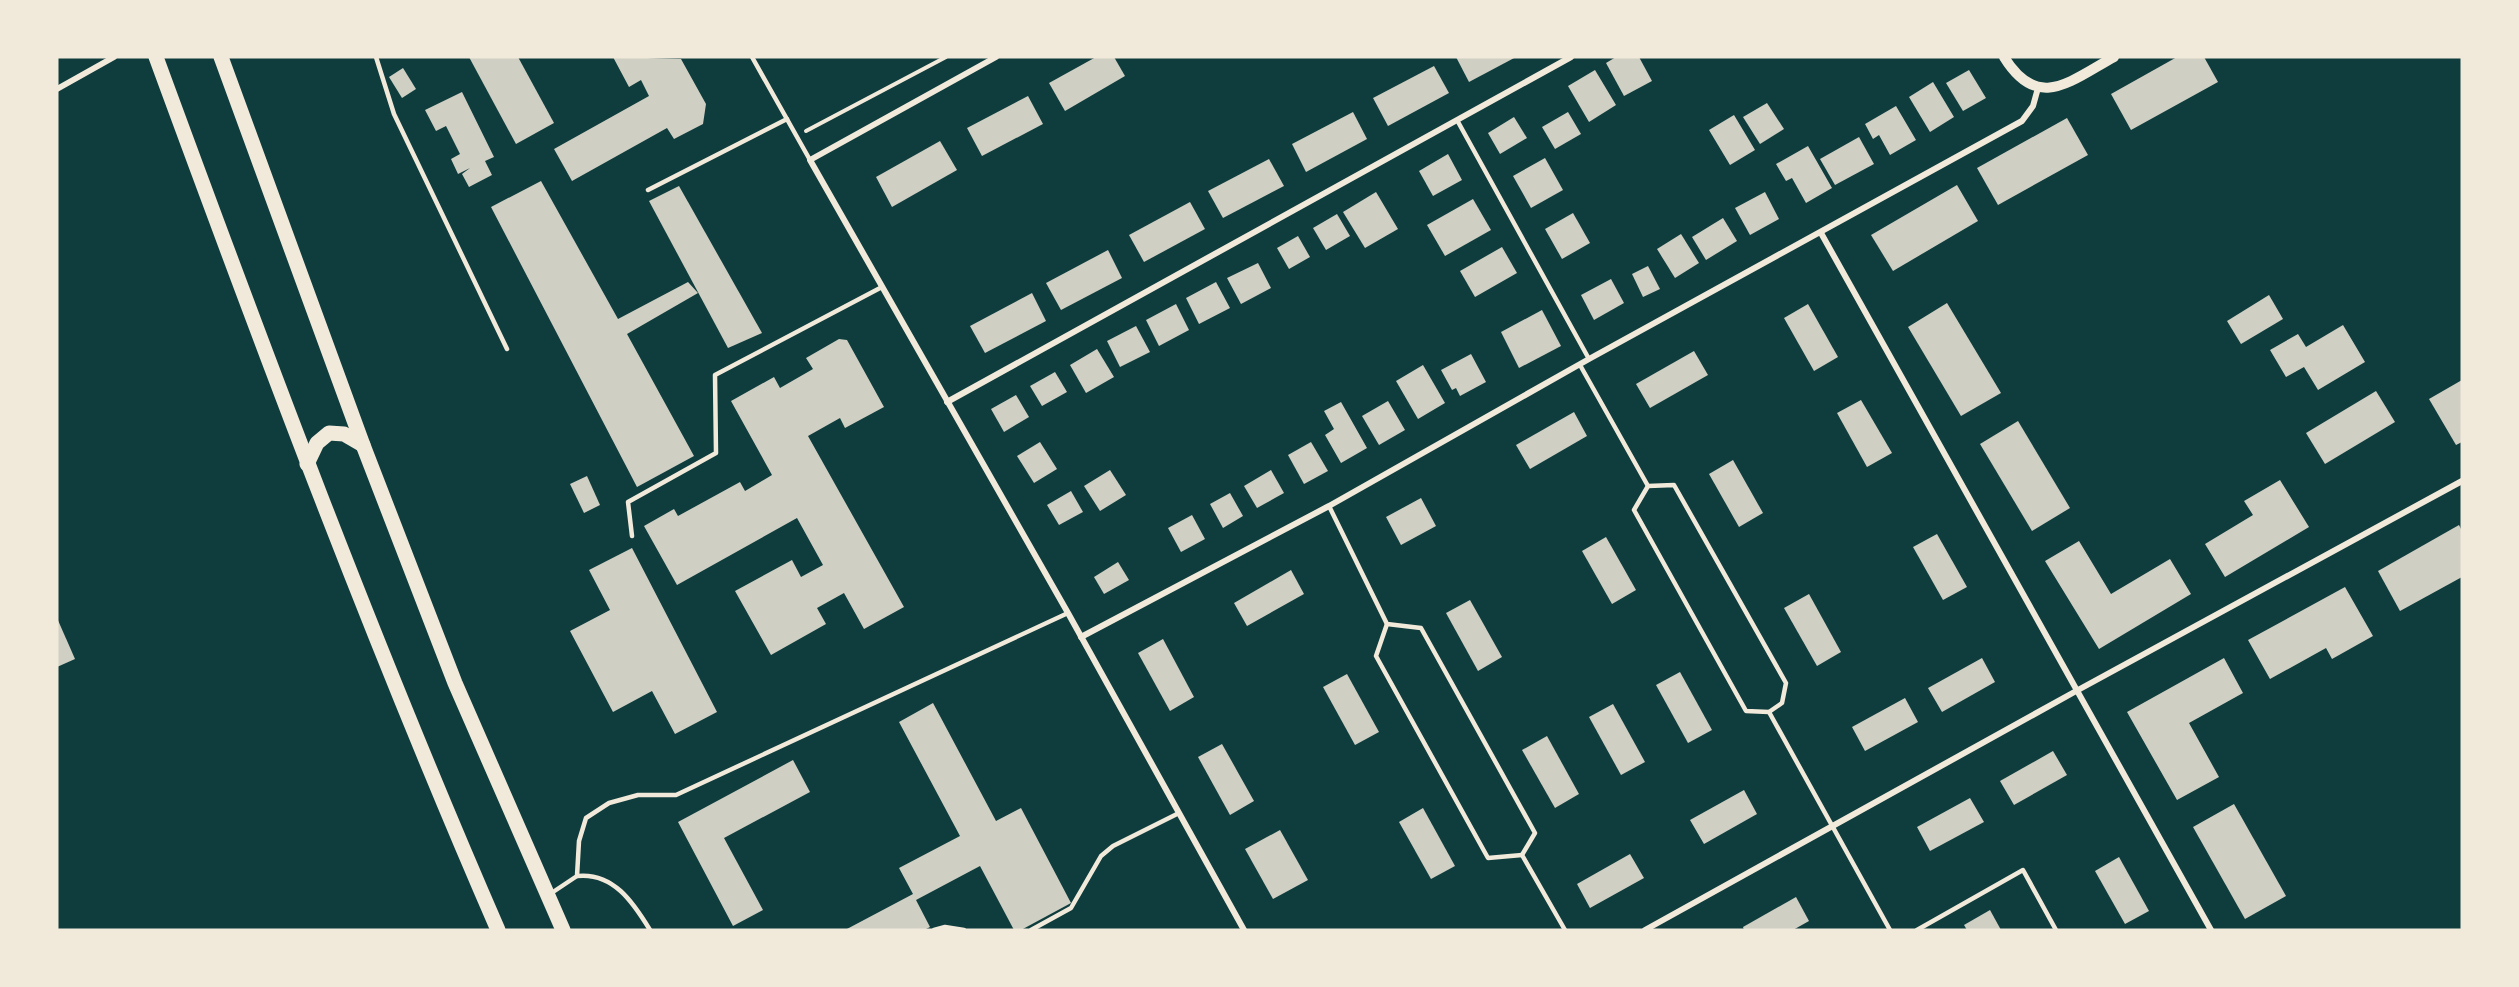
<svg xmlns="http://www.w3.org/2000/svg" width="2519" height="987" viewBox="0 0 2519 987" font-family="Commissioner,sans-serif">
  <rect width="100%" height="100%" fill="#0f3d3e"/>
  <g fill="#cfcfc3">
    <polygon points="469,57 518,57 554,123 516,144"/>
    <polygon points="613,57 681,59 706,104 703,124 674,139 667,128 572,181 554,149 649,96 641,80 629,87"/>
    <polygon points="1096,57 1114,57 1125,76 1065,111 1049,83"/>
    <polygon points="1456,57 1516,57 1469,82"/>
    <polygon points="1616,57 1639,57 1652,81 1624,96 1606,63"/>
    <polygon points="2177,57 2204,57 2218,82 2131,130 2111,94"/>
    <polygon points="1434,66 1449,93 1388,126 1373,98"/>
    <polygon points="403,68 416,89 402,98 389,77"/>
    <polygon points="1595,70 1616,105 1589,122 1568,86"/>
    <polygon points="1969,70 1986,98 1963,111 1946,83"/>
    <polygon points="1933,82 1954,117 1930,132 1909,97"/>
    <polygon points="462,92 494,157 485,161 492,175 469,187 462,174 470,168 458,174 451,159 460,154 446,126 436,131 425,110"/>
    <polygon points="1028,96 1043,124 982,156 967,128"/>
    <polygon points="1767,103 1784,129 1760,144 1743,117"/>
    <polygon points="1896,106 1916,140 1890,155 1879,135 1873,139 1865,124"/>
    <polygon points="1353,112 1367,139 1306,172 1292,144"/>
    <polygon points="1568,112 1581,134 1555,149 1542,127"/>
    <polygon points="1734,115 1755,150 1730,165 1709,130"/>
    <polygon points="1514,117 1527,138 1500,154 1488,133"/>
    <polygon points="2067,118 2088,155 1998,205 1977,168"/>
    <polygon points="1859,137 1874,164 1835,185 1820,159"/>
    <polygon points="940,141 957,170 892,207 876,177"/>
    <polygon points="1808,146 1832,188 1806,203 1792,178 1786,181 1776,164"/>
    <polygon points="1448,154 1462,180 1433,196 1419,171"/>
    <polygon points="1545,158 1563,190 1531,208 1513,176"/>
    <polygon points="1269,159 1284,186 1223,218 1208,191"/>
    <polygon points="541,181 618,319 688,282 698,293 627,334 694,456 637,487 491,207"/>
    <polygon points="1957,185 1978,221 1893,271 1871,235"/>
    <polygon points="679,186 762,333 728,348 649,201"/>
    <polygon points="1376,192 1398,229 1365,248 1343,212"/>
    <polygon points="1765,192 1779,219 1750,235 1735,208"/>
    <polygon points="1473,199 1491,230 1445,256 1427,225"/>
    <polygon points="1190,202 1205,229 1144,262 1129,235"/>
    <polygon points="1573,213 1590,243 1562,259 1545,229"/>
    <polygon points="1337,214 1350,236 1326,250 1313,228"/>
    <polygon points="1723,218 1737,241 1706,260 1692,237"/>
    <polygon points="1681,234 1699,263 1675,278 1657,249"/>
    <polygon points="1298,236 1310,257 1289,269 1277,248"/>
    <polygon points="1502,247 1517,273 1475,297 1460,271"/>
    <polygon points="1108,250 1122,278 1061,310 1046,283"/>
    <polygon points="1258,263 1271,288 1241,304 1227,278"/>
    <polygon points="1648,266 1660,289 1643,297 1632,274"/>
    <polygon points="1611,279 1624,303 1594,320 1581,295"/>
    <polygon points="1216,282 1230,308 1199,324 1186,298"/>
    <polygon points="1032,293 1046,321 985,353 970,326"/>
    <polygon points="2269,295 2283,319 2241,344 2227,321"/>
    <polygon points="1947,303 2001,393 1961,416 1908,327"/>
    <polygon points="1176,304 1189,330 1159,346 1146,320"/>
    <polygon points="1808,304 1838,357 1814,371 1784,318"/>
    <polygon points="1542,310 1561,346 1519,368 1501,332"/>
    <polygon points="2343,325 2365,362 2318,390 2304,367 2286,377 2270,350 2298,334 2306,347"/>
    <polygon points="1136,326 1150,352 1120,367 1107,341"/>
    <polygon points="839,339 847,340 884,407 845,428 840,418 808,436 904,607 864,629 844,593 817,608 826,624 771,655 735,591 792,560 801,577 823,565 797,518 677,585 644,526 674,509 678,516 740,482 745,491 772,475 731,401 774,377 780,388 813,369 806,358"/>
    <polygon points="1097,349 1114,377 1086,393 1070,365"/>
    <polygon points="1694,351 1708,375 1650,408 1636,384"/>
    <polygon points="1471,354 1486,382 1460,396 1456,388 1452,390 1441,370"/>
    <polygon points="1423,365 1445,403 1418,419 1396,381"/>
    <polygon points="1055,372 1067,392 1042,406 1030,386"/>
    <polygon points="2462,380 2462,442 2456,445 2429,399"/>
    <polygon points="2376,391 2395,422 2325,464 2306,433"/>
    <polygon points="1016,395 1029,417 1004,432 991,409"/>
    <polygon points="1861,400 1892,453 1867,467 1837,413"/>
    <polygon points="1388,401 1405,430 1379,445 1362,416"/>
    <polygon points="1341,402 1367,448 1341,463 1325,435 1334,429 1324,411"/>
    <polygon points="1574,412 1587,436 1530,469 1516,445"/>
    <polygon points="2018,421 2070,508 2032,531 1980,444"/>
    <polygon points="1040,442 1057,469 1034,483 1017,456"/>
    <polygon points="1311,442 1328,471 1304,484 1288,455"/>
    <polygon points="1733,460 1763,513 1739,527 1709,474"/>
    <polygon points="1110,470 1126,495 1100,511 1084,486"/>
    <polygon points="1271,470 1284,493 1257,508 1244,486"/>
    <polygon points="587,476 600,505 584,513 570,484"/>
    <polygon points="2280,480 2309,527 2225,577 2205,544 2253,515 2244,501"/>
    <polygon points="1071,491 1083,512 1059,525 1047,505"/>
    <polygon points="1230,493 1243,516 1223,528 1210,504"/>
    <polygon points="1421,498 1436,526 1401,545 1386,517"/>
    <polygon points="1192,515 1205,539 1181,552 1168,528"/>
    <polygon points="2459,525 2462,531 2462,577 2400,611 2378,571"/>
    <polygon points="1937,534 1967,587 1943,600 1913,547"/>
    <polygon points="1606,537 1636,590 1612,604 1582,551"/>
    <polygon points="2079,541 2111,594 2170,559 2191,594 2099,649 2045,561"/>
    <polygon points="632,548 717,712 675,734 652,691 613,712 570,631 610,610 589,570"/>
    <polygon points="1118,562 1129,580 1104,594 1094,577"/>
    <polygon points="1291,570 1304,594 1247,626 1234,603"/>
    <polygon points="2345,587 2373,636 2332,659 2326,648 2270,679 2248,640"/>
    <polygon points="1809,594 1841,652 1817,666 1784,608"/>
    <polygon points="1470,600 1502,657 1478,671 1446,613"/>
    <polygon points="57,618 75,659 57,667"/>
    <polygon points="1163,639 1194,697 1170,711 1138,653"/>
    <polygon points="1982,658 1995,682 1942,712 1928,688"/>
    <polygon points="2224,658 2243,693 2189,723 2219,777 2177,800 2127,712"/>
    <polygon points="1680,672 1712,730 1688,743 1656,685"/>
    <polygon points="1347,674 1379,732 1355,745 1323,687"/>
    <polygon points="1905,698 1918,722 1865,751 1852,727"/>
    <polygon points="933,703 996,821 1021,808 1071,903 1021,930 1014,930 980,866 916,900 930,927 924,930 845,930 913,894 899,868 960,836 899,722"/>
    <polygon points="1613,704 1645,762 1621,775 1589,717"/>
    <polygon points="1547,736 1579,794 1555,808 1522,750"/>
    <polygon points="1222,744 1254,801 1230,815 1198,757"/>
    <polygon points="2053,751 2067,775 2014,805 2000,781"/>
    <polygon points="793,760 810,792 724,838 763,910 733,926 678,822"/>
    <polygon points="1744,790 1757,814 1704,844 1690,820"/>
    <polygon points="1970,798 1984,822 1930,851 1917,827"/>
    <polygon points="2234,804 2286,896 2245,919 2193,827"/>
    <polygon points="1423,808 1455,866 1431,879 1399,822"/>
    <polygon points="1280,830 1308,880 1273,899 1245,849"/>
    <polygon points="1630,854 1644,878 1590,908 1577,884"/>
    <polygon points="2119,857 2149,911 2125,924 2095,871"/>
    <polygon points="1796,897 1809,921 1793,930 1744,930 1743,927"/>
    <polygon points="1990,910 2001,930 1967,930 1964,925"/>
  </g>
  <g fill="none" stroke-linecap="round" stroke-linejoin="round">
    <polyline stroke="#f1e9da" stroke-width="4" points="806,131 946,57"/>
    <g stroke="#f1e9da" stroke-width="4.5">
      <polyline points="376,57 394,114 507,349"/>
      <polyline points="752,57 810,160"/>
      <polyline points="1457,120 1589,359"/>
      <polyline points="648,190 787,119"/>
      <polyline points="1580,365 1648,486 1674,485 1786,683 1782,703 1769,712 1890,930"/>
      <polyline points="1648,486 1634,510 1746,711 1769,712"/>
      <polyline points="1329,506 1387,624 1421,628 1535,833 1522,855 1565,930"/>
      <polyline points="632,536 628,502 716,453 715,375 882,287"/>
      <polyline points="1387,624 1376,656 1488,858 1522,855"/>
      <path d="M577 876C613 872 633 902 650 930"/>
      <polyline points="550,894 577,876 579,841 586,818 609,803 638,795 676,795 1068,613"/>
      <polyline points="934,930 945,927 964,930"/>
      <polyline points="1031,930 1071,908 1101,856 1113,846 1179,813"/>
      <polyline points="1917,930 2023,870 2056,930"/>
    </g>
    <g stroke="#f1e9da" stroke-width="6">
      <polyline points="996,57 810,160 1068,613 1244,930"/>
      <polyline points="57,89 114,57"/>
      <polyline points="1821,233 2211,930"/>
      <polyline points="947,402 1571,57"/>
      <polyline points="1081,637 1329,506 1589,359 2022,121 2033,106 2038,88"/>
      <polyline points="1645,930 2078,690 2462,481"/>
    </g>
    <path stroke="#f1e9da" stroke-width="10" d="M2004 57C2038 112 2070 81 2114 57"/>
    <g stroke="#f1e9da" stroke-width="15">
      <path d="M156 57C264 351 373 643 498 930"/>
      <polyline points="221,57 363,445 455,683 563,930"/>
      <polyline points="307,464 317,443 329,433 344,434 363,445"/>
    </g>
  </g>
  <rect width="2519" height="987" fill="none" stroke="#f1e9da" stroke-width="117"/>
</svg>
